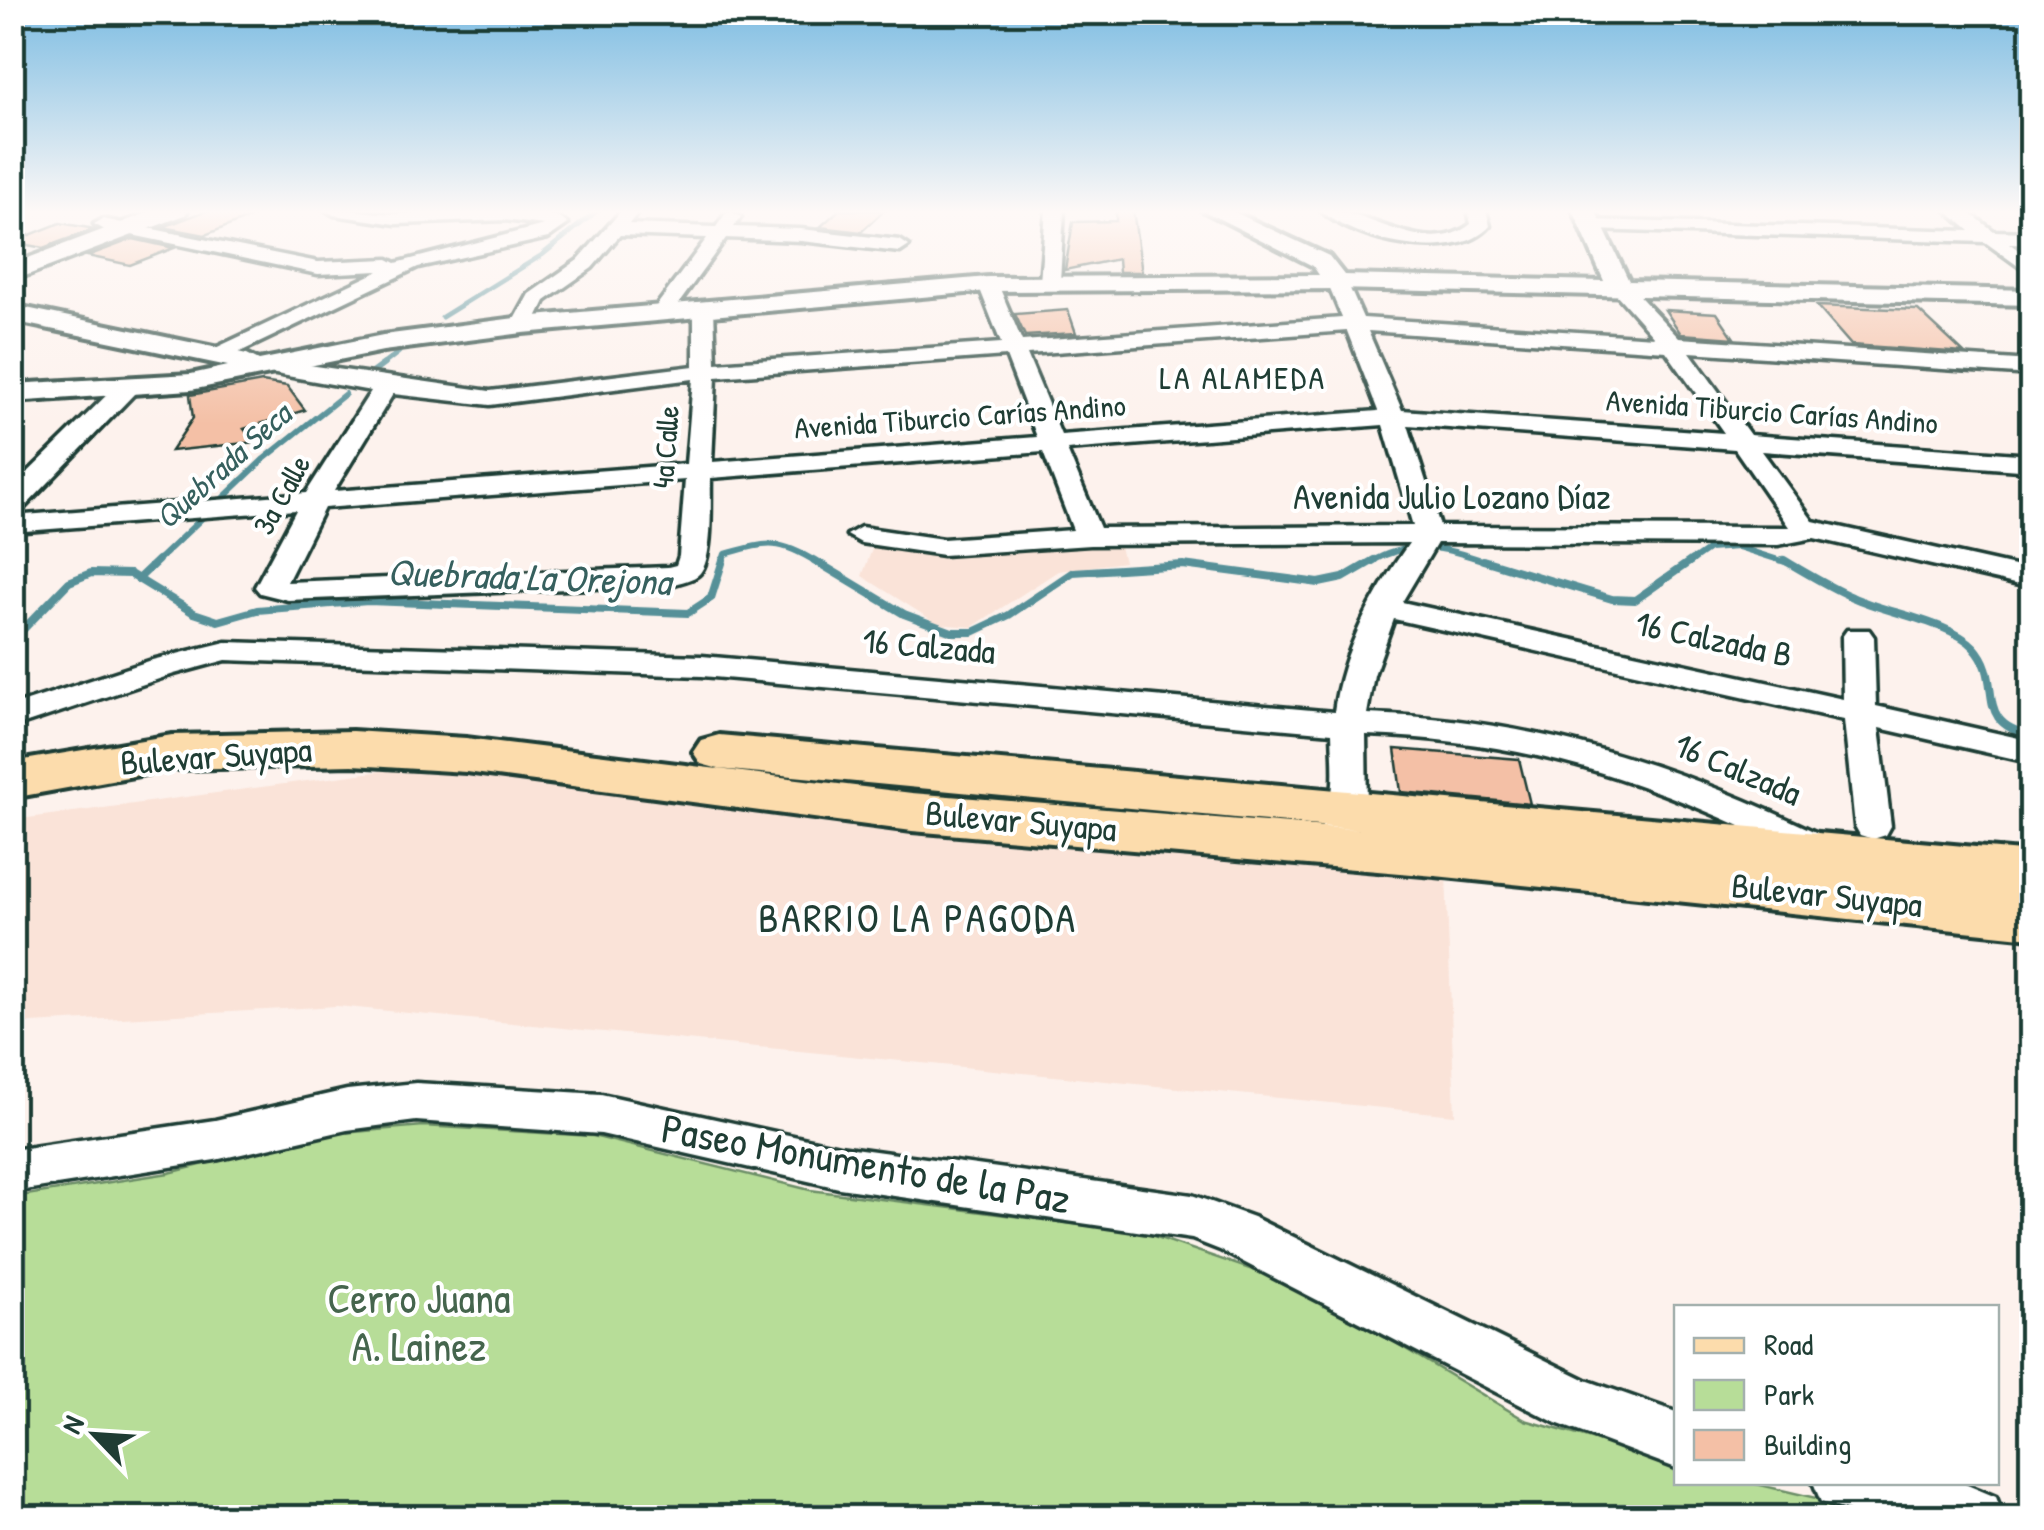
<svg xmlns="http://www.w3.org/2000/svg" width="2044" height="1530" viewBox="0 0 2044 1530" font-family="'Patrick Hand',sans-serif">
  <rect width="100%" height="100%" fill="#fdf2ed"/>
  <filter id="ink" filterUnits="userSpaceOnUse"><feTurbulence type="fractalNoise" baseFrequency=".01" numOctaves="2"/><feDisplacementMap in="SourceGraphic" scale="20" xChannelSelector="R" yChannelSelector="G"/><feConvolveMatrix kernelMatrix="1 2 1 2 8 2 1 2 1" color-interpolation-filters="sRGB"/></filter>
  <g filter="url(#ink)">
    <g fill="#fae3d8">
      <polygon points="874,544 1120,547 1124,562 1058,571 972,627 938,624 862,576"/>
      <polygon points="397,769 1446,874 1455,1115 337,1006 13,1024 13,820"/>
    </g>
    <polygon fill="#b7dd98" stroke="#6b8d66" stroke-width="2.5" points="423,1126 593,1136 810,1190 1145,1233 1302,1287 1525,1420 1676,1463 1676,1482 1752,1483 1901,1518 13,1518 13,1197 169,1173 319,1135"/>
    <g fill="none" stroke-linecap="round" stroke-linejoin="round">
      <g stroke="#569098" stroke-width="5">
        <polyline points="442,317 542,255 598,210"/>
        <polyline points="381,366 399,352"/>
      </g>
      <g stroke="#569098" stroke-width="6">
        <polyline points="369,375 384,364"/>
        <polyline points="155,563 264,459 345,394"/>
        <path d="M722 563 725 554C768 542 778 538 818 563"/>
        <path d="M1369 563C1414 537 1444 548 1491 563"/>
        <polyline points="1689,563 1709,549 1738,547 1788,563"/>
      </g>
      <g stroke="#569098" stroke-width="8">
        <polyline points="814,560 904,614 952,632 973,632 1009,615 1073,572 1183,565 1319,583 1343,578 1374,560"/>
        <polyline points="1483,560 1612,599 1635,600 1692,560"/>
        <path d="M1784 560C1806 573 1829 587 1852 597 1885 613 1949 621 1974 647 2006 682 1970 723 2032 735"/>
        <polyline points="138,579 158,560"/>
        <polyline points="12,641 69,582 91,573 130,574 194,613 218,621 257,610 368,601 688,613 711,598 723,560"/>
      </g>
    </g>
    <g fill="#f4c0a6" stroke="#1f3d34" stroke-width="2.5">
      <polygon points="208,210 266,210 267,211 205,235 163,227"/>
      <polygon points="839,210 885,210 861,232 820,227"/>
      <polygon points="1116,210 1133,210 1142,272 1119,272 1118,259 1065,270 1073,222 1116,221"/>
      <polygon points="60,223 95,229 43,248 12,242"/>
      <polygon points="133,239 174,248 130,265 87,256"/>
      <polygon points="1817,306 1918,310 1964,353 1851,345"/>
      <polygon points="1068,310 1076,333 1025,336 1015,314"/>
      <polygon points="1665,310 1717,313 1734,338 1681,334"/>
      <polygon points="262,382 287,386 305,410 244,429 255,442 171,451 193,418 190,395"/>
      <polygon points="1395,749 1519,759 1530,804 1401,792"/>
    </g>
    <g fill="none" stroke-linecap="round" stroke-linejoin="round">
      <defs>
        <g id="minor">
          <path d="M325 210C349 209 372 213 396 214 440 215 535 195 568 224L548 238 418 267 217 363 206 356 209 351 379 271 318 274 103 229 94 224 103 219 318 262 388 259 396 263 544 225 505 220 396 224 334 215Z"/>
          <polygon points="622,210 639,211 629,224 716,227 726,213 732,212 741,217 734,227 801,229 900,240 909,246 900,252 801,241 726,238 669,317 662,319 651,313 707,238 620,235 592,268 545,301 531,330 515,330 512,325 529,294 578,260"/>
          <polygon points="1046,210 1064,210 1060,282 1050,288 1040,282"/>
          <path d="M1320 210C1369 208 1425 260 1471 224L1468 210H1486L1490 226C1456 265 1354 242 1320 210Z"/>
          <polygon points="1946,210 1966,210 1994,231 2032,232 2032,244 2009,243 2032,260 2032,276 1985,242 1592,230 1583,225 1592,220 1970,231"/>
          <path d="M1337 276 1347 282 1363 318 1654 337 1609 286 1619 280 1626 282 1679 338 2032 361V375L1690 352 1750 435 2032 455V471L1762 451 1813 521 2032 570V588L1814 538 1778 545 1437 543 1402 602 1843 699 1842 637 1847 630H1869L1874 637 1876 706 2032 741V759L2024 761 1879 728 1891 826 1886 835 1873 839 1860 835 1855 826 1844 720 1394 619 1374 675 1367 714C1538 719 1681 766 1834 841L1840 850 1834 859 1821 863 1808 859C1658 783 1535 741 1366 735L1367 812 1351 841 1338 845 1325 841 1319 832C1338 801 1333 768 1332 733L702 676 226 660 174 674 12 728V706L152 660 226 642 702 656 1334 712C1342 650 1374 593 1409 543L1090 545 943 555 861 543 847 535 861 527 943 539 1073 530 1043 452 711 478C710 499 714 557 700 573 694 580 680 582 671 585L288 600 260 593 255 587 296 510 12 532V516L306 493 371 391 259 371 256 366 267 359 490 391 694 366V309L704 303 714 309 716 363 1001 343 978 284 988 278 998 284 1022 341 1342 318 1327 282ZM1347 331 1378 411 1061 435 1027 354ZM1368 331 1666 351 1724 433 1402 410ZM1006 356 1037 437 712 462 716 377ZM693 379 686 464 334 491 393 394 490 405ZM1383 425 1413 526 1100 528 1067 450ZM1408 425 1735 449 1789 527 1440 526ZM685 480 679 556 676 565 668 567 287 582 324 508Z"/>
          <polygon points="127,381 139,388 135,393 22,510 12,512 12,488 119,383"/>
          <polygon points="416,1083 601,1094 839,1146 1192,1195 1253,1217 1586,1380 1676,1412 1676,1468 1556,1423 1220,1250 1192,1239 839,1188 601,1134 416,1121 347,1130 215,1160 12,1192 12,1150 215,1120 347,1090"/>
          <polygon points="1813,1482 1960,1482 1996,1497 2004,1518 1870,1518 1821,1502"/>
        </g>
        <polygon id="tertiary" points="1202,210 1230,210 1329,256 1344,275 1604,281 1573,210 1595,210 1629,281 2032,290 2032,305 1337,289 988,291 523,333 383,351 191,390 12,402 12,384 191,374 228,366 12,321 12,305 247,354 259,360 383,335 523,317 988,277 1319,275 1313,266"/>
        <polygon id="secondary" points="155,210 188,210 185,215 12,281 12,264"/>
        <polygon id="primary" points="352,731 466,738 912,793 1362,830 719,769 701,764 693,752 701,740 719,735 2032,852 2032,894 1922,883 2032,894 2032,938 1435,876 912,831 466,772 352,765 172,769 12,798 12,762 172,735"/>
      </defs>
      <use href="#minor" stroke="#1f3d34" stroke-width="7"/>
      <use href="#tertiary" stroke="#1f3d34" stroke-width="8"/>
      <use href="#secondary" stroke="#1f3d34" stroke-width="7"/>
      <use href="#primary" stroke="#1f3d34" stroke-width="8"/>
      <use href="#minor" fill="#fff" fill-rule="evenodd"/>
      <use href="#tertiary" fill="#fff" fill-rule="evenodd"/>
      <use href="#secondary" fill="#fff" fill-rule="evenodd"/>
      <use href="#primary" fill="#fcdcac" fill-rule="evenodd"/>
    </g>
  </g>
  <linearGradient id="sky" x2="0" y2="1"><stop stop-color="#7cbce2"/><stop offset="0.5" stop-color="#fef9f7"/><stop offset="1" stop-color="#fef9f7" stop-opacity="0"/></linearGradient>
  <rect width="2044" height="424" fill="url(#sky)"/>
  <g text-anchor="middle" stroke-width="8" stroke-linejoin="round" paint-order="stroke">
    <g font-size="30" fill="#1f3d34" stroke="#fff">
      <text transform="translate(1772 412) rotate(4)" y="10">Avenida Tiburcio Carías Andino</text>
      <text transform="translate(960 417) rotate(-4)" y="10">Avenida Tiburcio Carías Andino</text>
      <text transform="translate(666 447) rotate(-86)" y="10">4a Calle</text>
      <text transform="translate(282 495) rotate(-61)" y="10">3a Calle</text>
    </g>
    <g font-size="32" letter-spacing="2.5" fill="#1f3d34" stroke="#fff">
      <text x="1243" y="389">LA ALAMEDA</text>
    </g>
    <g font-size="32" font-style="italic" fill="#36605e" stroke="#fff">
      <text transform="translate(223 466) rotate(-42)" y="11">Quebrada Seca</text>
    </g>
    <g font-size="35" fill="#1f3d34" stroke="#fff">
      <text x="1452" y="509">Avenida Julio Lozano Díaz</text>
      <text transform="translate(1714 639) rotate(12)" y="12">16 Calzada B</text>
      <text transform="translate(929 646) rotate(5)" y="12">16 Calzada</text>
      <text transform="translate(216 756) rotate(-4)" y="12">Bulevar Suyapa</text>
      <text transform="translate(1738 769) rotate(23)" y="12">16 Calzada</text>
      <text transform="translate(1021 821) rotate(5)" y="12">Bulevar Suyapa</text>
      <text transform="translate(1827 895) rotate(6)" y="12">Bulevar Suyapa</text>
    </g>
    <g font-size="38" font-style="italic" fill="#36605e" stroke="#fff">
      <text transform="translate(529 577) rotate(2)" y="13">Quebrada La Orejona</text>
    </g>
    <g font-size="40" letter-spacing="2.5" fill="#1f3d34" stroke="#fff">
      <text x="918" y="932">BARRIO LA PAGODA</text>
    </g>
    <g font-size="42" fill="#1f3d34" stroke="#fff">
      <text transform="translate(866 1163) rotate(10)" y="15">Paseo Monumento de la Paz</text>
    </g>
    <g font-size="42" fill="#45654d" stroke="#fff">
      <text x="419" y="1313">Cerro Juana<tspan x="419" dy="48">A. Lainez</tspan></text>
    </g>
  </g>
  <rect width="2044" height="1530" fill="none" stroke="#fff" stroke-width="50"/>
  <rect x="25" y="25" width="1994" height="1480" fill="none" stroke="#1f3d34" stroke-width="4" filter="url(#ink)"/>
  <rect x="1674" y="1305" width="325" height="180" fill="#ffffff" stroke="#a5b1ae" stroke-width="2.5"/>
  <rect x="1694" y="1338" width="50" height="15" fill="#fcdcac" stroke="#a5b1ae" stroke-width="2.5"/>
  <text x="1764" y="1355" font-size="30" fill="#1f3d34">Road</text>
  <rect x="1694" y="1380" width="50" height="30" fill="#b7dd98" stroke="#a5b1ae" stroke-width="2.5"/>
  <text x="1764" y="1405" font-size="30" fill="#1f3d34">Park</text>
  <rect x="1694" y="1430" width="50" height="30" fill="#f4c0a6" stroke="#a5b1ae" stroke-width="2.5"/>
  <text x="1764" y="1455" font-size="30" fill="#1f3d34">Building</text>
  <g transform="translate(95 1435) rotate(295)" stroke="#ffffff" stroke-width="8" paint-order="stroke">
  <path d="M0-8L18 38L0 25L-18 38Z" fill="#1f3d34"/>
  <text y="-15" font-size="28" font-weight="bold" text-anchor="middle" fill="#1f3d34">N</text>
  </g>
</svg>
